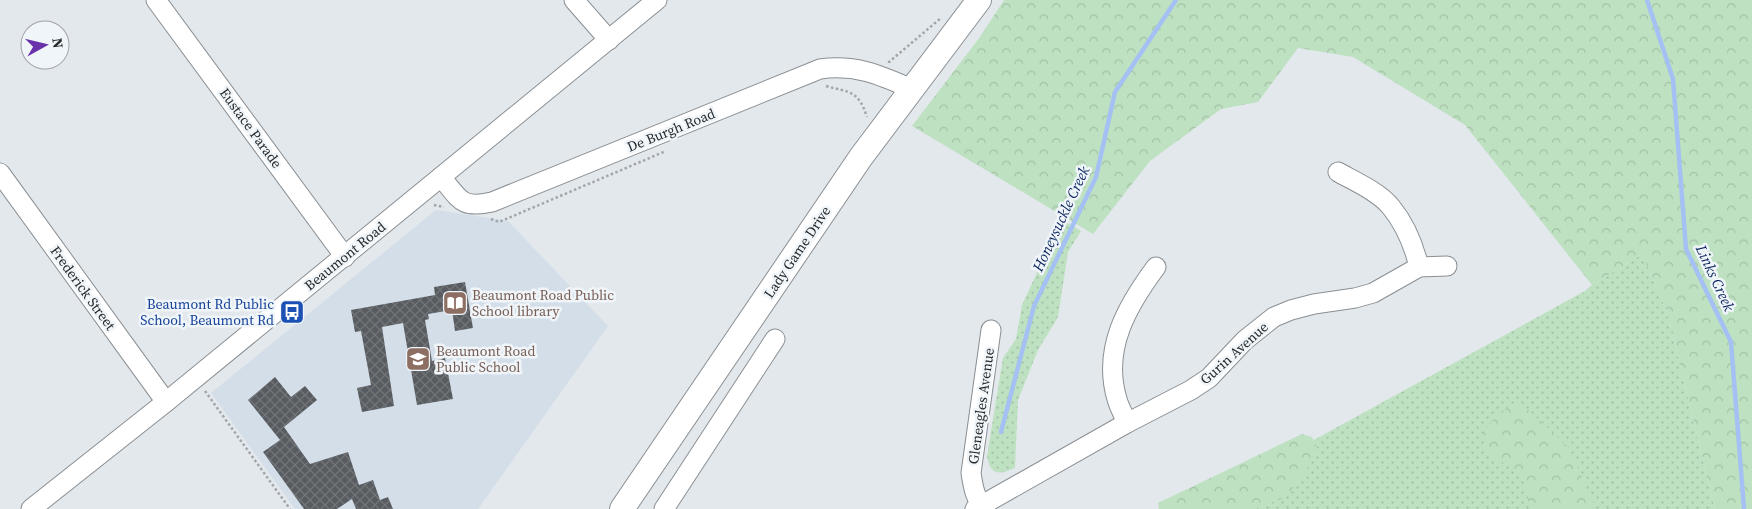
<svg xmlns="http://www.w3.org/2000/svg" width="1752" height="509" viewBox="0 0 1752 509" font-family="'Source Serif 4',serif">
  <defs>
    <pattern id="green-dots" width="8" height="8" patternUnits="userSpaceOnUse" patternTransform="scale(1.25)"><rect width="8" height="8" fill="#bee1c1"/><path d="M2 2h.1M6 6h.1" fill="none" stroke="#a3c1a6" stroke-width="1.8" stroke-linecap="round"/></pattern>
    <pattern id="forest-crowns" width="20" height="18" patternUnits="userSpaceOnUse" patternTransform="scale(1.25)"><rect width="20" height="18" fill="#bee1c1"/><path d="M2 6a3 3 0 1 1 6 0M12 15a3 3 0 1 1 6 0" fill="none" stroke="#a3c1a6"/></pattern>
    <pattern id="building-cross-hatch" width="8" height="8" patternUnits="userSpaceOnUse" patternTransform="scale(1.25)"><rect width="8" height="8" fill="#585c60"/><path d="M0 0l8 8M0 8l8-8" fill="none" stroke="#727578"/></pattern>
  </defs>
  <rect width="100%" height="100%" fill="#e3e8ec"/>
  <polygon fill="#d3dee8" points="436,210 508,221 608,326 478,509 295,509 211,393"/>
  <g fill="url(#green-dots)">
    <path d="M1062 219 1081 231 1068 252 1058 317 1038 350 1018 400 1015 468C1000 475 990 476 987 456L1003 358 1016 339 1022 305Z"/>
    <polygon points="1642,254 1667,312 1715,509 1188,509 1585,291 1592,285"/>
  </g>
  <g fill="url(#forest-crowns)">
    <polygon points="1004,0 1752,0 1752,509 1715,509 1667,312 1642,254 1592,285 1465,125 1353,57 1298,48 1258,102 1221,109 1150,161 1093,234 912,126 980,37"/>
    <path d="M1518 400 1569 448 1596 509H1529C1528 496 1526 483 1518 473 1511 464 1496 462 1489 453 1470 431 1503 411 1518 400Z"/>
    <polygon points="1302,434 1312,437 1319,452 1286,497 1255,509 1159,509 1158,503"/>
  </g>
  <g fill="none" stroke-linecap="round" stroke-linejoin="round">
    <g stroke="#a5c1f3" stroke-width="4.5">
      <polyline points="1647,0 1673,79 1686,249 1731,342 1744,509"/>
      <polyline points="1001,432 1034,306 1096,177 1115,92 1176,0"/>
    </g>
  </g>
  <g fill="url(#building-cross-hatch)">
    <polygon points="465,282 473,328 455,331 452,310 428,314 429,319 425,320 432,361 445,358 453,399 417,405 403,323 382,327 394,406 362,412 357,388 371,385 361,331 355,332 351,310 435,295 434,287"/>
    <polygon points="275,377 291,397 305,386 317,400 284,427 310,464 348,452 359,485 373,480 380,500 388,497 393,509 356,509 352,499 337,509 304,509 263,452 280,440 248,400"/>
  </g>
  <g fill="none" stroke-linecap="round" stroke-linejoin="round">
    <defs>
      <g id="minor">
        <polyline points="156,0 345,257"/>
        <polyline points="574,0 609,40"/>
        <path d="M1338 172C1354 181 1379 192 1391 207 1404 223 1414 246 1419 267"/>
        <polyline points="0,173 166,402"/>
        <path d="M441 177C460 199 460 209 492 202L820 69C856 64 880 75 912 89"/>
        <path d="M1127 423C1124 415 1119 407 1117 399 1102 349 1127 306 1156 267"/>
        <polyline points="31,509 166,402 657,0"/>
        <polyline points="664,509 775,339"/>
        <polyline points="975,509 1127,423 1191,390 1209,378 1245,340 1274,317 1291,310 1314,304 1355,298 1373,293 1419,267 1447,266"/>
        <path d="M985 509C975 500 973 486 971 473L991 330"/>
      </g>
      <polyline id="major" points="622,509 861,157 979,0"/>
    </defs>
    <use href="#minor" stroke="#8a8f93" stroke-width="21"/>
    <use href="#major" stroke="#8a8f93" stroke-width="26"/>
    <g stroke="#a2a6a9" stroke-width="2.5" stroke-dasharray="2.5 2.5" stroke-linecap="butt">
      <polyline points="889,63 889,62 941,18"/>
      <path d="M826 86C851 93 858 90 867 117"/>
      <polyline points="434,205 444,207"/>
      <polyline points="491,219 499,222 666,151"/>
      <polyline points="205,391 290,509"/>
    </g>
    <use href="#minor" stroke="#fff" stroke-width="19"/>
    <use href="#major" stroke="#fff" stroke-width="24"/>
  </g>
  <defs>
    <symbol id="library-square" viewBox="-11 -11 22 22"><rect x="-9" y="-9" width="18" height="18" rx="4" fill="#8d6e63" stroke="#f0f5fa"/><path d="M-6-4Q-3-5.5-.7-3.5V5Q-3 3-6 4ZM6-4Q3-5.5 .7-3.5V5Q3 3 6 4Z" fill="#fff"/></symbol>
    <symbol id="bus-square" viewBox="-11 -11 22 22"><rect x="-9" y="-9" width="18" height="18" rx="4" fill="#1a4fb4" stroke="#f0f5fa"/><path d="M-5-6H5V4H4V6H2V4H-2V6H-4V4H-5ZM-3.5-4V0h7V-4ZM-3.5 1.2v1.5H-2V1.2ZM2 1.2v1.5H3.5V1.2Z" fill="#fff"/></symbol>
    <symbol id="school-square" viewBox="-11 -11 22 22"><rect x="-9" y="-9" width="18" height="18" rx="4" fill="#8d6e63" stroke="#f0f5fa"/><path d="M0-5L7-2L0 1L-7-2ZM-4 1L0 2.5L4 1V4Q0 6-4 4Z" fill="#fff"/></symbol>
  </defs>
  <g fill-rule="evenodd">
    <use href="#library-square" x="441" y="289" width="28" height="28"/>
    <use href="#bus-square" x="278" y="298" width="28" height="28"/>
    <use href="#school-square" x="404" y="345" width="28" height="28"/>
  </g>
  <g text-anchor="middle" stroke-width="5" stroke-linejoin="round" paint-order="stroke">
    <g font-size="14" fill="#27292a" stroke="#f0f5fa">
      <text transform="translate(251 128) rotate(54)" y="5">Eustace Parade</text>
      <text transform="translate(671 130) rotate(-22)" y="5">De Burgh Road</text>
      <text transform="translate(797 252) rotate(-56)" y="5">Lady Game Drive</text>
      <text transform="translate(345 256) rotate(-39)" y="5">Beaumont Road</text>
      <text transform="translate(83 288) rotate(54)" y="5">Frederick Street</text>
      <text transform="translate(1234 353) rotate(-42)" y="5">Gurin Avenue</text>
      <text transform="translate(981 406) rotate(-82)" y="5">Gleneagles Avenue</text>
    </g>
    <g font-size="14" fill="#785e54" stroke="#f0f5fa" text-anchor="start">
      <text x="472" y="300">Beaumont Road Public<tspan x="472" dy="16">School library</tspan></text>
      <text x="436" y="356">Beaumont Road<tspan x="436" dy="16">Public School</tspan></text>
    </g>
    <g font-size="14" fill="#164399" stroke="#f0f5fa" text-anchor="end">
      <text x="274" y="309">Beaumont Rd Public<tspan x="274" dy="16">School, Beaumont Rd</tspan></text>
    </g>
    <g font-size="15" font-style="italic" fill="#0a255f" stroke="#f0f5fa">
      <text transform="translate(1061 219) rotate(-65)" y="5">Honeysuckle Creek</text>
      <text transform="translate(1715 278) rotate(65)" y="5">Links Creek</text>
    </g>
  </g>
  <g transform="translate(45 45) rotate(82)"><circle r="24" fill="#f0f5fa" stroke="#a0a3a7"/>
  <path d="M0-4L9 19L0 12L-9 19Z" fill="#6833aa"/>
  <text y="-8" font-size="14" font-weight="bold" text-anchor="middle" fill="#27292a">N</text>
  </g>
</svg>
